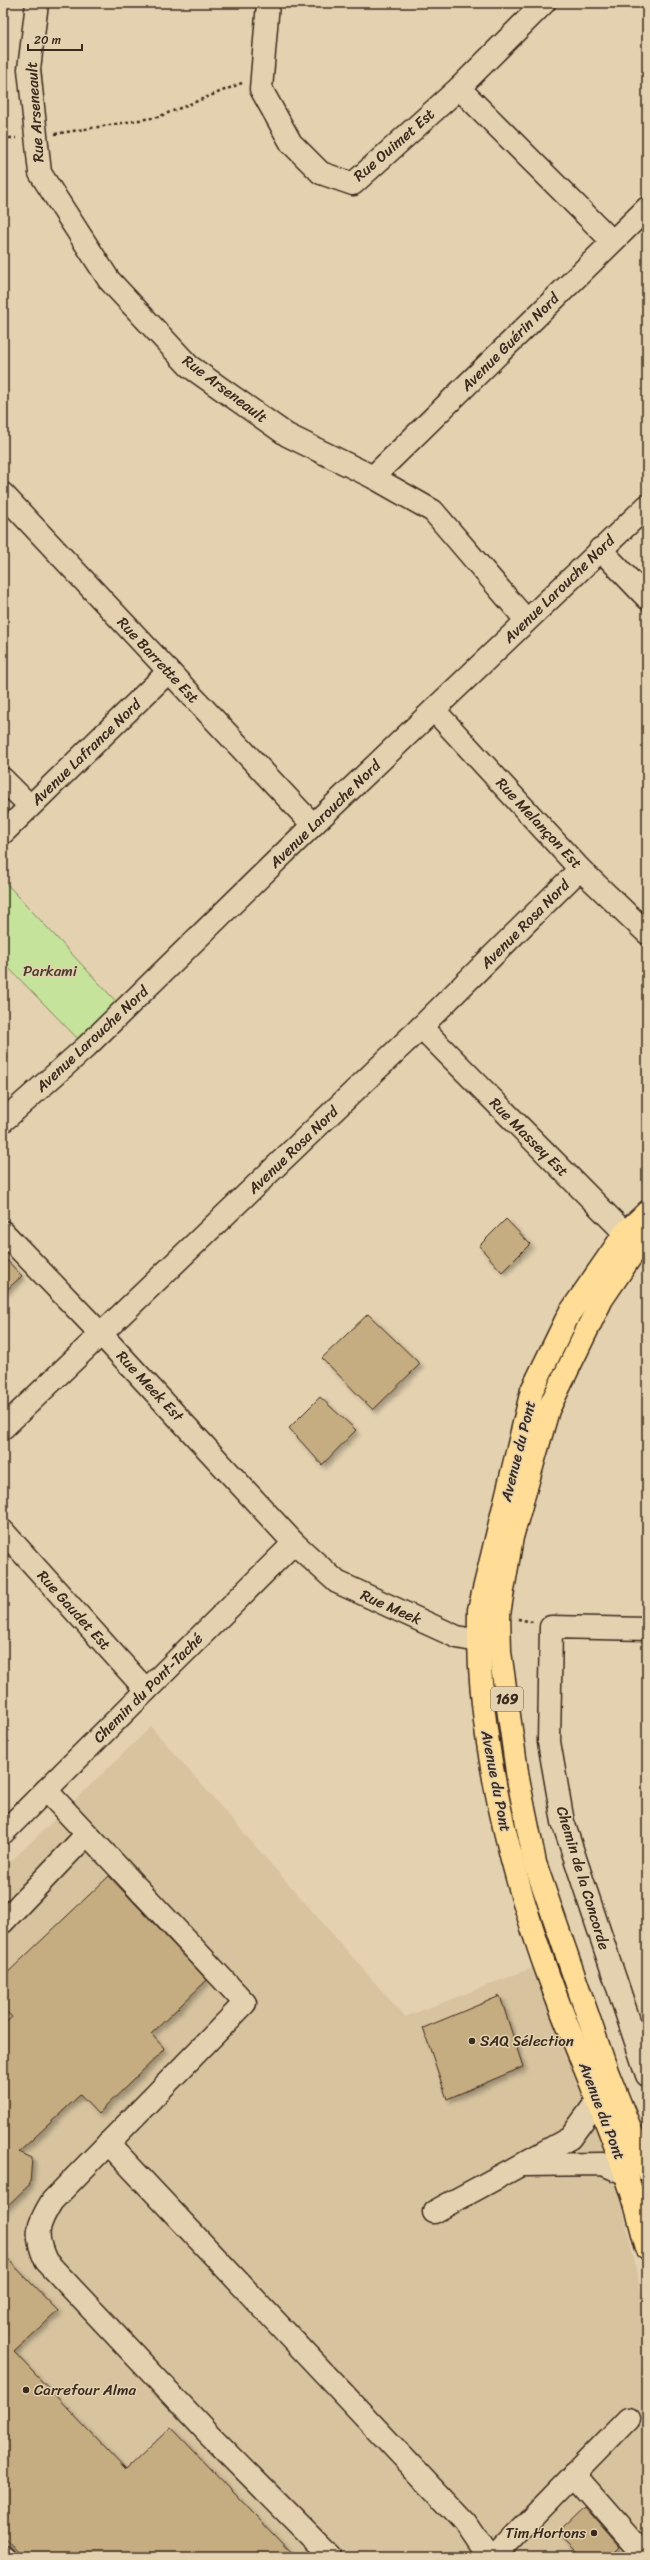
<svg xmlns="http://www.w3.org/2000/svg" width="650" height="2560" viewBox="0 0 650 2560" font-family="Sriracha,sans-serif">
  <defs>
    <filter id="shadow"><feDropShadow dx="3.5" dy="3.5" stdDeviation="2" flood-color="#0004"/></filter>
  </defs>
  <rect width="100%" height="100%" fill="#e3d1af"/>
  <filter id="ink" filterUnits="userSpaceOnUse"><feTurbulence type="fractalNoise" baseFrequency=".025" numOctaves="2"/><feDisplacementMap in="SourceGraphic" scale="8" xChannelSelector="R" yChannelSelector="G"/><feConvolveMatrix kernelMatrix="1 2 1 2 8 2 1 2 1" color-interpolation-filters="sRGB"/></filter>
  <g filter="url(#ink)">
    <polygon fill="#d7c39e" points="151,1727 405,2017 553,1960 620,2196 647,2319 647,2557 3,2557 3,1869"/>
    <polygon fill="#c6e39b" stroke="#80865c" points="3,880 124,1010 86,1047 3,962"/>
    <g fill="#c6ac81" stroke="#3b2a1e" filter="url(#shadow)">
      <polygon points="506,1219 530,1244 502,1272 479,1246"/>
      <polygon points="3,1256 22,1276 3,1293"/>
      <polygon points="368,1314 420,1364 373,1410 322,1358"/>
      <polygon points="320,1397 356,1430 322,1465 289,1428"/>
      <polygon points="109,1876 207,1980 151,2034 165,2049 98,2114 80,2095 19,2152 32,2158 30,2184 3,2210 3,2025 12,2017 3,2008 3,1977"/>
      <polygon points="500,1996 523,2067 447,2099 423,2028"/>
      <polygon points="3,2254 58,2311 14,2352 126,2470 171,2427 295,2557 23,2557 3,2536"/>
      <polygon points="585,2506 620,2546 609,2557 581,2557 557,2533"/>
    </g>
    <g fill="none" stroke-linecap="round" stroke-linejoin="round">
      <defs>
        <g id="minor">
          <polyline points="37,3 29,69 40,173 109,280 189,366 287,435 373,477 433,511 526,620"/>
          <polyline points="268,3 261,89 291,143 321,173 353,184 459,88 544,3"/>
          <polyline points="459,88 612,241"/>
          <polyline points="373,477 647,208"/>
          <polyline points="3,494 313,825"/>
          <polyline points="600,549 647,598"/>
          <polyline points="434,710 580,869 647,933"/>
          <polyline points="3,779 30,806"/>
          <polyline points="3,833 169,671"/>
          <polyline points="421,1027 625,1233 635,1248"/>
          <polyline points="3,1121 86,1047 313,825 647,506"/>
          <polyline points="3,1232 101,1334 294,1543 337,1582 457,1637 478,1641 495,1650"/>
          <polyline points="3,1428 421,1027 580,869"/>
          <polyline points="3,1531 146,1690"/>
          <polyline points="647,1629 551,1627 549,1742 563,1822 647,2075"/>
          <path d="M46 1790 245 2003 52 2201C37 2225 34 2235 46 2261L207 2432 331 2557"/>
          <polyline points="3,1833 294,1543"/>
          <polyline points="3,1922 87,1834"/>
          <polyline points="108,2143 465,2523 488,2557"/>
          <polyline points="524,2165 603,2164 626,2174"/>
          <polyline points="434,2212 570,2138 598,2100"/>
          <polyline points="574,2474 645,2555 645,2557"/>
          <polyline points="3,2556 4,2557"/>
          <polyline points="494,2557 628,2419"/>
        </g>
        <g id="major">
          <path d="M647 1212 625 1233 569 1314 532 1390 479 1610C476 1735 510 1874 554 1991 579 2057 608 2120 630 2187 637 2207 641 2228 647 2248"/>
          <polyline points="647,1239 636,1249 602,1299 548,1410 512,1537 499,1614 500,1652 518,1779 535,1863 608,2074 647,2170"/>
        </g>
      </defs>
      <use href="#minor" stroke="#3b2a1e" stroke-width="25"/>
      <use href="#major" stroke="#3b2a1e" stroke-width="25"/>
      <g stroke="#3b2a1e" stroke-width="2.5" stroke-dasharray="3 3" stroke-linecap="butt">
        <polyline points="55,134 158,117 242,83"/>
        <polyline points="3,138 16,138"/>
        <polyline points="518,1619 533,1622"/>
      </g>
      <use href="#minor" stroke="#e3d1af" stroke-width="22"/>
      <use href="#major" stroke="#ffdd96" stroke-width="22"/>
    </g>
  </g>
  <g fill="#3b2a1e" stroke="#e3d1af" stroke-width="1.5">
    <circle cx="472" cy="2041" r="4"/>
    <circle cx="26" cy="2390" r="4"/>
    <circle cx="594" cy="2533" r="4"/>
  </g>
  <g text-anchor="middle" stroke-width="3" stroke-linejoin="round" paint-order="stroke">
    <rect fill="#e3d1af" stroke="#6d5c4a" stroke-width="1" x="491" y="1687" width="32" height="24" rx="3"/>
    <g font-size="14" font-weight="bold" fill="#3b2a1e">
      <text x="507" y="1704">169</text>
    </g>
    <g font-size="15" fill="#3b2a1e" stroke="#e3d1af">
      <text transform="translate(35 112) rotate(-94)" y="5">Rue Arseneault</text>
      <text transform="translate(394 145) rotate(-41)" y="5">Rue Ouimet Est</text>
      <text transform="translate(510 342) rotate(-45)" y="5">Avenue Guérin Nord</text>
      <text transform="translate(225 389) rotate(37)" y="5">Rue Arseneault</text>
      <text transform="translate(559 589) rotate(-44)" y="5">Avenue Larouche Nord</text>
      <text transform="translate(158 660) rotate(47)" y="5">Rue Barrette Est</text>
      <text transform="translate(86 752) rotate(-44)" y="5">Avenue Lafrance Nord</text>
      <text transform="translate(325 814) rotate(-44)" y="5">Avenue Larouche Nord</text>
      <text transform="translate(539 823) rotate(47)" y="5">Rue Melançon Est</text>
      <text transform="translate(525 924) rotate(-45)" y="5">Avenue Rosa Nord</text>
      <text transform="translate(92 1039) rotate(-43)" y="5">Avenue Larouche Nord</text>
      <text transform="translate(529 1137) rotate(45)" y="5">Rue Massey Est</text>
      <text transform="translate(293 1150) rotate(-44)" y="5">Avenue Rosa Nord</text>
      <text transform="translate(150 1386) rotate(47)" y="5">Rue Meek Est</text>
      <text transform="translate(518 1451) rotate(-76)" y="5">Avenue du Pont</text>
      <text transform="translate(391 1607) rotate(24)" y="5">Rue Meek</text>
      <text transform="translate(74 1610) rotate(48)" y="5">Rue Gaudet Est</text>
      <text transform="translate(148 1688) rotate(-45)" y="5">Chemin du Pont-Taché</text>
      <text transform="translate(496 1781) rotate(79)" y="5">Avenue du Pont</text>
      <text transform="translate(583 1878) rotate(73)" y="5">Chemin de la Concorde</text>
      <text transform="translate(602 2111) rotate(69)" y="5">Avenue du Pont</text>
    </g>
    <g font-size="15" fill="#493c2a" stroke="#e3d1af">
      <text x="50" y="976">Parkami</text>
    </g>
    <g font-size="15" fill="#3b2a1e" stroke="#e3d1af" text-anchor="start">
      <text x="480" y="2046">SAQ Sélection</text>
      <text x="34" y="2395">Carrefour Alma</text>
      <text x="586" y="2538" text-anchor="end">Tim Hortons</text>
    </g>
  </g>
  <rect width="650" height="2560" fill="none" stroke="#e3d1af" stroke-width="16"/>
  <rect x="8" y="8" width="634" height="2544" fill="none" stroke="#3b2a1e" stroke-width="1.5" filter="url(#ink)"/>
  <path d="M28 44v6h54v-6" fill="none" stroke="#3b2a1e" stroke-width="2"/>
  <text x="34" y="44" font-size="12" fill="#3b2a1e" stroke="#e3d1af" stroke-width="3" paint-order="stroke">20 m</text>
</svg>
